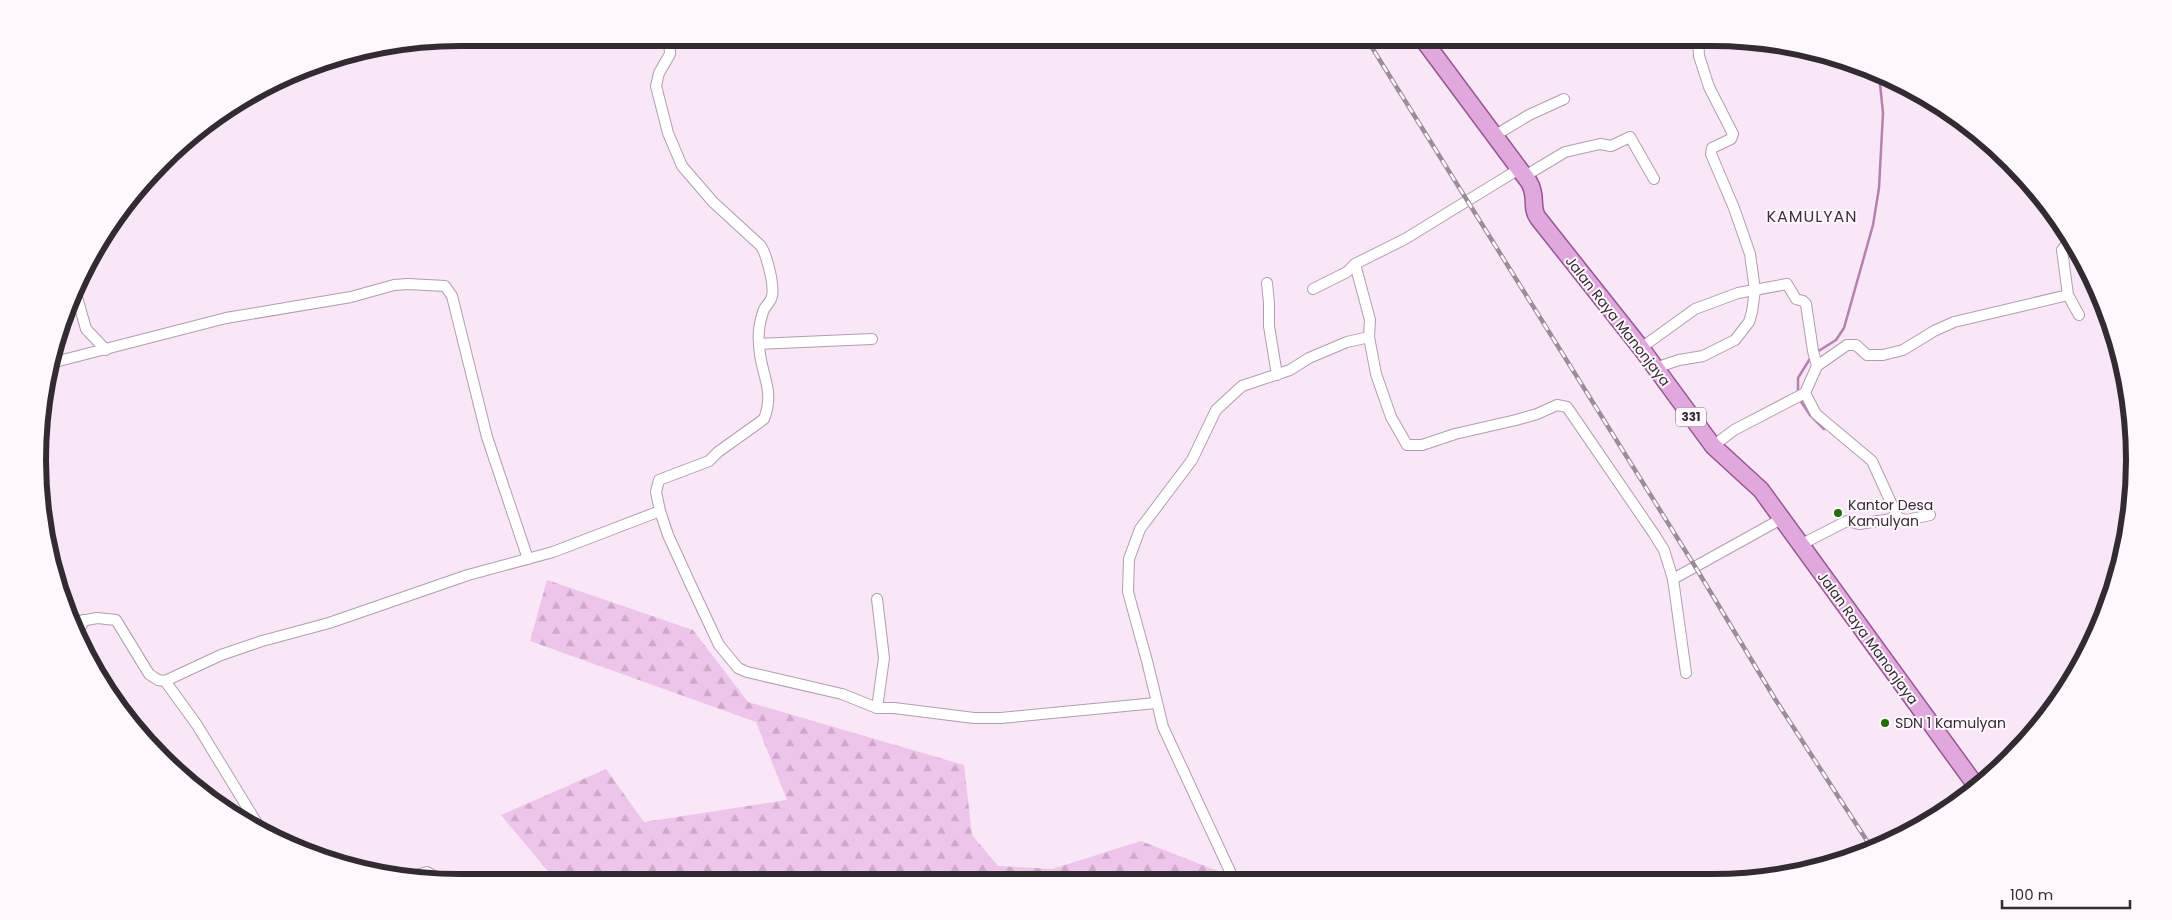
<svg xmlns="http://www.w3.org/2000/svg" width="2172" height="920" viewBox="0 0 2172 920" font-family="Poppins,sans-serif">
  <defs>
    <pattern id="forest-firs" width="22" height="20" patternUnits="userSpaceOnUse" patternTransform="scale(1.25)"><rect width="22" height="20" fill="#eec5ea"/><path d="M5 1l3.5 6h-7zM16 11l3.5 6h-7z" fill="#cda9c9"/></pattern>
  </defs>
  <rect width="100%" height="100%" fill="#f9e6f6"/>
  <polygon fill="url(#forest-firs)" points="547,580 693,630 748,702 964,765 972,835 998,866 1052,869 1141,841 1218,871 1221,880 557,882 501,815 606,769 644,822 787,800 756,722 530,641"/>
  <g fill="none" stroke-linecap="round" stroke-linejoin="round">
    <g stroke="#b481b0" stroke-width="2.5">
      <polyline points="1817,352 1836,340 1844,328 1873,225 1879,188 1883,113 1879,74"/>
      <polyline points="1798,392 1798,378 1811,357"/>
      <polyline points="1800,400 1810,415 1824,429"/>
    </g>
    <defs>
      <g id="street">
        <path d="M669 38 670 54 659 73 656 86 668 133 682 166 713 202 761 246C767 256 776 289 771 299 769 304 764 307 763 312 760 321 758 334 759 343 759 372 776 389 764 419L718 452 709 461 659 480 656 492 660 511 668 535 689 581 719 645 738 668 747 672 842 694 877 708H894L974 718H1001L1156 703"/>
        <polyline points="1494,136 1529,115 1564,99"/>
        <polyline points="1519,169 1405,239 1355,264 1370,320 1369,337 1376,374 1391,417 1407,445 1422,445 1455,434 1516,420 1537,414 1557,405 1567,407 1654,534 1664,550 1673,579 1781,519"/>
        <polyline points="1525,176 1565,152 1600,144 1611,146 1630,137 1654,179"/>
        <polyline points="1267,283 1269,303 1269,326 1277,375"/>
        <polyline points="1313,289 1347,272 1355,264"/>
        <polyline points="75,290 86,329 106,350"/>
        <polyline points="2068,295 2062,250 2066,245 2073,245"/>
        <polyline points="759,344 872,339"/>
        <polyline points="1641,348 1695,309 1738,293 1787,284 1796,299 1803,301 1806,304 1813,351 1817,366"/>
        <polyline points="51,363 226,318 351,297 394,285 408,284 445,286 452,296 487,437 528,559"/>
        <polyline points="1655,368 1679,360 1703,356 1735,340 1749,322 1752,312 1755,290 1750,254 1734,208 1711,154 1712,148 1731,139 1733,134 1709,87 1699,56 1698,38"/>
        <polyline points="1805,393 1816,414 1872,461 1898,518"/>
        <polyline points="1713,446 1734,430 1805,393 1817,366 1847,345 1856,345 1867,355 1883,355 1903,350 1934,331 1954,322 2068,295 2079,315"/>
        <polyline points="1800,545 1847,521 1859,524 1898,518 1907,520 1930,515"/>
        <polyline points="1673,579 1686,673"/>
        <polyline points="70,623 97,618 116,620 149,674 158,680 165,681 221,655 262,641 329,623 468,575 553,552 660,511"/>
        <polyline points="77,635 84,620"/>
        <polyline points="165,681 197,725 258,825"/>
        <polyline points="877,708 884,658 877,599"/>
        <polyline points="416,875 427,872 439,879"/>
        <polyline points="1234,880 1163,727 1147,661 1128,592 1129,559 1140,529 1192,460 1216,410 1242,386 1290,370 1309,358 1347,342 1369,337"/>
      </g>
      <path id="primary" d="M1422 38 1529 182C1538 197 1530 207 1538 218L1641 348 1713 446 1761 490 1977 787"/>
    </defs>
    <use href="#street" stroke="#b09eae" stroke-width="12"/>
    <use href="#primary" stroke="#965792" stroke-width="19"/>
    <use href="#street" stroke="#fff" stroke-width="10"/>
    <use href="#primary" stroke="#e0a8dc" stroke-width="16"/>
    <defs>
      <polyline id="rail" points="1366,38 1696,568 1775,699 1871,847"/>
    </defs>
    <use href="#rail" stroke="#9b8d98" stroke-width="4.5"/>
    <use href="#rail" stroke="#fff7fe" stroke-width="2.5" stroke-dasharray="8" stroke-linecap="butt"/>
  </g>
  <g fill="#246c08" stroke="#fff7fe" stroke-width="2">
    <circle cx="1838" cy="513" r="5"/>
    <circle cx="1885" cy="723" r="5"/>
  </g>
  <g text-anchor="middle" stroke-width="4" stroke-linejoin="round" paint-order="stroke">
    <rect fill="#fff7fe" stroke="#70686f" stroke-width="1" x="1676" y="407.5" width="30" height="19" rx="4"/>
    <g font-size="12" font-weight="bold" fill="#332b32">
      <text x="1691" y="421">331</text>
    </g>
    <g font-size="14" fill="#332b32" stroke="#fff7fe">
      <text transform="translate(1618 321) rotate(52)" y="5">Jalan Raya Manonjaya</text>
      <text transform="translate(1868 638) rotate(54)" y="5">Jalan Raya Manonjaya</text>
    </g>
    <g font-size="14" fill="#332b32" stroke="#fff7fe" text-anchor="start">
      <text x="1848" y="510">Kantor Desa<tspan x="1848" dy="16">Kamulyan</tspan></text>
      <text x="1895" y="728">SDN 1 Kamulyan</text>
    </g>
    <g font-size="16" letter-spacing="1" fill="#3e2f3c" stroke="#fff7fe">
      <text x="1812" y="222">KAMULYAN</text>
    </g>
  </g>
  <path d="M0 0H2172V920H0ZM460 46H1712A414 414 0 0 1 2126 460V460A414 414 0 0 1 1712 874H460A414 414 0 0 1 46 460V460A414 414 0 0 1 460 46Z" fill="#fff7fe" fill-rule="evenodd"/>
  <path fill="none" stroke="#332b32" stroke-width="6" d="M460 46H1712A414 414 0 0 1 2126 460V460A414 414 0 0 1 1712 874H460A414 414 0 0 1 46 460V460A414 414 0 0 1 460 46Z"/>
  <path d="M2002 900v8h128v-8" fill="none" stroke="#332b32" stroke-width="2.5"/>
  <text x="2010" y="900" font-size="15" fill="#332b32" stroke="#fff7fe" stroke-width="4" paint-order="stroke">100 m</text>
</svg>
